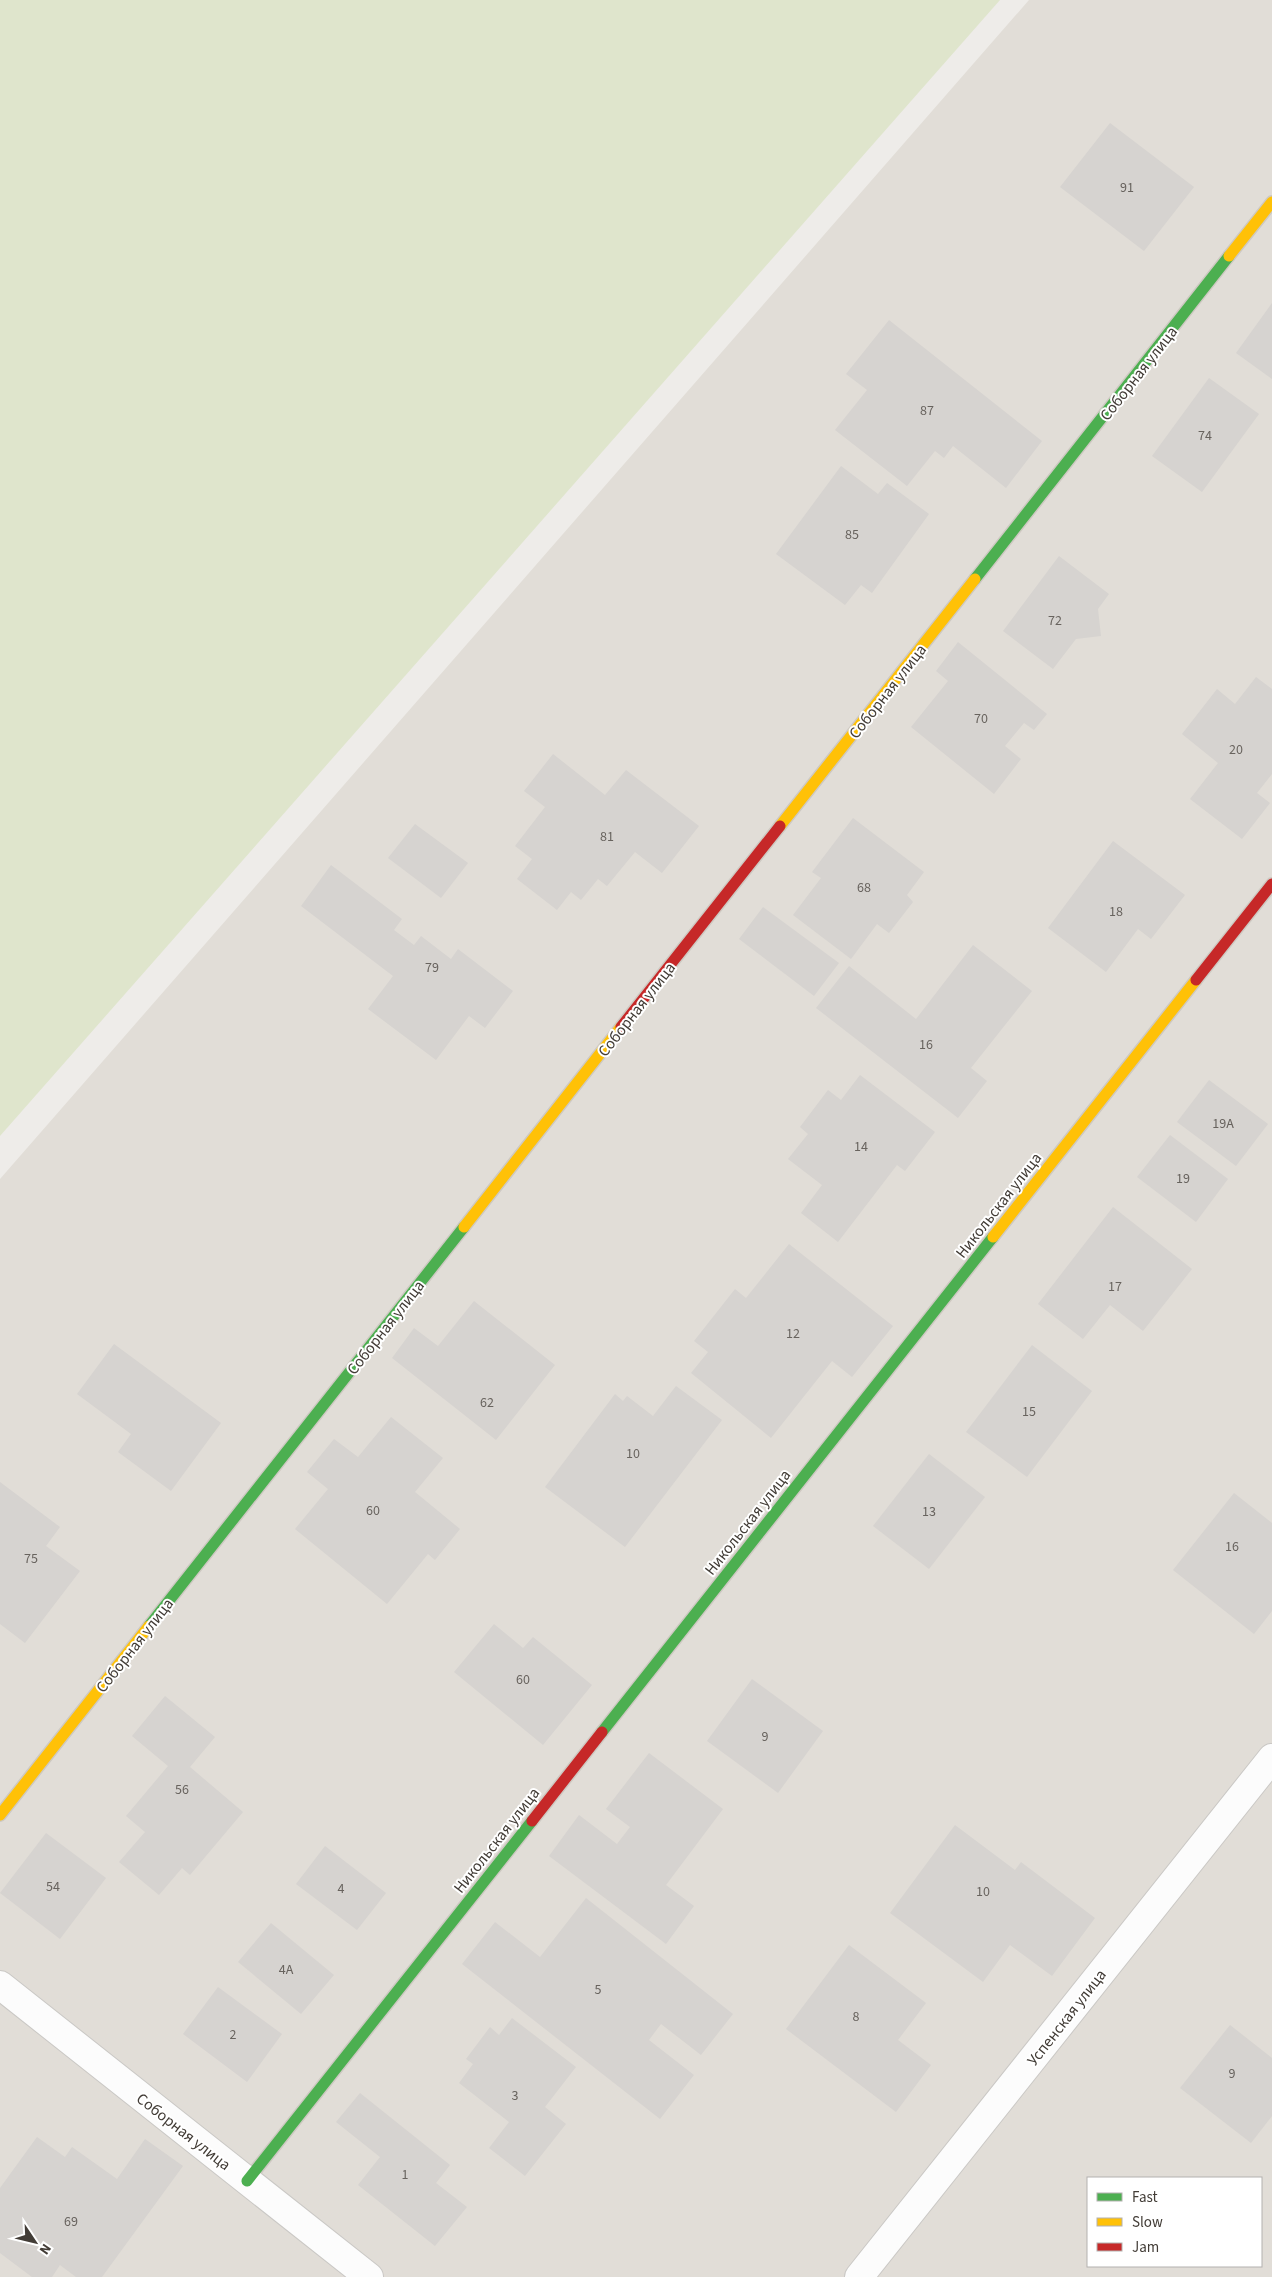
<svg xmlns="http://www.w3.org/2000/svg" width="1272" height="2277" viewBox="0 0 1272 2277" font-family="'Source Sans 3',sans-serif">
  <rect width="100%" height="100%" fill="#eeece9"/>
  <path fill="#e1ddd7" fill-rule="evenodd" d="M1029 0H1272V2277H0V1179ZM1088 2178H1261V2266H1088Z"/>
  <polygon fill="#dfe5cc" points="0,0 1000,0 0,1136"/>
  <g fill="#d6d3d0">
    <polygon points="1110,123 1194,187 1144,251 1060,187"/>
    <polygon points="1272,303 1272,379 1236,353"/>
    <polygon points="889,320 1042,441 1006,488 953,446 944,458 935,451 907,486 835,430 867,390 846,374"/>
    <polygon points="1209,378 1259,414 1202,492 1152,456"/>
    <polygon points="841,466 878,494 887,483 929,514 872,593 861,585 845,605 776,554"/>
    <polygon points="1059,556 1109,594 1098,609 1101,636 1076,639 1053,669 1003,631"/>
    <polygon points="958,642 1047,714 1034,730 1024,723 1005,746 1021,759 994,794 911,727 948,681 936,671"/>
    <polygon points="1256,677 1272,689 1272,774 1257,793 1270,803 1242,839 1190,799 1218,763 1182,734 1217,689 1235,704"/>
    <polygon points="553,754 605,795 626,770 699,826 662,873 635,852 607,886 598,879 581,900 571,892 557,910 517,879 532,859 515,846 545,807 524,791"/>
    <polygon points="853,818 924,872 907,895 913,902 889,933 877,924 851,959 793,915 821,878 812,872"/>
    <polygon points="415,824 468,863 441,898 388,858"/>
    <polygon points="1113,841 1185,895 1151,939 1138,929 1106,972 1048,928"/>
    <polygon points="331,865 402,919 394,930 414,945 421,936 451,959 458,949 513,991 485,1028 469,1016 436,1060 368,1009 393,976 301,906"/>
    <polygon points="763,907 839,963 814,996 739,939"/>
    <polygon points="973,945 1032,991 971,1068 987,1081 958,1118 816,1008 849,966 916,1019"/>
    <polygon points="860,1075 935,1132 905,1171 897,1165 838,1242 801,1213 822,1185 788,1159 808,1134 800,1127 828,1090 841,1100"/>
    <polygon points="1209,1080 1268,1124 1236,1166 1177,1122"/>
    <polygon points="1170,1135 1228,1179 1196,1222 1137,1177"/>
    <polygon points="1113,1207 1192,1269 1143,1331 1110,1305 1083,1339 1038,1304"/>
    <polygon points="789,1244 893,1326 852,1377 832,1361 771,1438 691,1373 708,1352 694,1341 735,1289 746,1298"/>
    <polygon points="474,1301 555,1365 496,1440 392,1358 414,1328 438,1346"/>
    <polygon points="114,1344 221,1423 171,1491 118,1452 131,1434 77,1394"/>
    <polygon points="1032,1345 1092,1391 1027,1477 966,1432"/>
    <polygon points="676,1386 722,1420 625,1547 545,1487 615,1394 623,1401 627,1396 653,1416"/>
    <polygon points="391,1417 443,1458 415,1492 460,1529 435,1560 428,1554 387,1604 295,1529 328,1489 307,1472 334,1439 358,1457"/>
    <polygon points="929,1454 985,1497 929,1569 873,1526"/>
    <polygon points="0,1482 60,1527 46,1546 80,1571 25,1643 0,1624"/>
    <polygon points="1234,1493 1272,1523 1272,1611 1254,1634 1173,1570"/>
    <polygon points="494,1624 523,1648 533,1637 592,1685 543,1745 454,1672"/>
    <polygon points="752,1679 823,1731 778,1793 707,1741"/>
    <polygon points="165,1696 215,1737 190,1767 243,1812 190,1875 182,1868 159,1895 119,1862 145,1832 126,1816 168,1766 132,1736"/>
    <polygon points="649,1753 723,1809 666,1885 694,1906 666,1944 549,1856 579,1815 617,1844 630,1827 606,1809"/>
    <polygon points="955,1825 1015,1870 1021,1862 1095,1918 1052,1976 1010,1945 983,1982 890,1913"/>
    <polygon points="46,1833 106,1878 60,1939 0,1893"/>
    <polygon points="325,1846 386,1893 357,1930 296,1884"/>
    <polygon points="586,1898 733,2014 701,2055 661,2024 649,2040 694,2075 660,2119 462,1964 495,1922 540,1957"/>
    <polygon points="271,1923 334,1975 301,2014 238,1962"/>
    <polygon points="849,1945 926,2003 898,2040 931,2065 896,2112 786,2029"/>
    <polygon points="218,1987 282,2034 247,2082 183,2034"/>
    <polygon points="512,2018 576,2067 545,2107 566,2124 525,2176 489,2148 509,2122 459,2083 473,2064 466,2059 490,2027 499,2035"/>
    <polygon points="1230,2025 1272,2058 1272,2116 1251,2143 1180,2088"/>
    <polygon points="360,2093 450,2165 436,2183 467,2207 435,2246 358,2185 380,2157 336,2122"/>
    <polygon points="37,2137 65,2157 72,2147 117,2179 145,2139 183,2166 102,2277 76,2277 60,2265 52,2277 32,2277 0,2253 0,2188"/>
  </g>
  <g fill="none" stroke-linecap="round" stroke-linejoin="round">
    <defs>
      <g id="street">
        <polyline points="0,1985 369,2277"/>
        <polyline points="859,2277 1272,1758"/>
      </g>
      <g id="fast">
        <polyline points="975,579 1229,256"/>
        <polyline points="149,1626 464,1227"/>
        <polyline points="602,1732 993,1237"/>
        <polyline points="247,2181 532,1821"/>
      </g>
      <g id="slow">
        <polyline points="1229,256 1272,202"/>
        <polyline points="780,826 975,579"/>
        <polyline points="464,1227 621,1027"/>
        <polyline points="993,1237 1196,980"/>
        <polyline points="0,1815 149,1626"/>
      </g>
      <g id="jam">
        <polyline points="1196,980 1272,884"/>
        <polyline points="621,1027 780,826"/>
        <polyline points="532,1821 602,1732"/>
      </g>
    </defs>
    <use href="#street" stroke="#cac8c5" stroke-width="30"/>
    <use href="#fast" stroke="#cec9c2" stroke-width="14"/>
    <use href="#slow" stroke="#cec9c2" stroke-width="14"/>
    <use href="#jam" stroke="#cec9c2" stroke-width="14"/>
    <use href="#street" stroke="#fcfcfc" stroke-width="28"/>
    <use href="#fast" stroke="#4caf50" stroke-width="11"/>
    <use href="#slow" stroke="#ffc107" stroke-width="11"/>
    <use href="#jam" stroke="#c62828" stroke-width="11"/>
  </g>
  <g text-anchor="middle" stroke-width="4" stroke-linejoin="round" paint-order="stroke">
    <g font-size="14" fill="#68635e">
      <text x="1127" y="192">91</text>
      <text x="927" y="415">87</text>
      <text x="1205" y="440">74</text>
      <text x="852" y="539">85</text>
      <text x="1055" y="625">72</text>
      <text x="981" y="723">70</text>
      <text x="1236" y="754">20</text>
      <text x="607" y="841">81</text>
      <text x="864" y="892">68</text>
      <text x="1116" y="916">18</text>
      <text x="432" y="972">79</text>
      <text x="926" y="1049">16</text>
      <text x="1223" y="1128">19А</text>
      <text x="861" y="1151">14</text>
      <text x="1183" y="1183">19</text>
      <text x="1115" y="1291">17</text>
      <text x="793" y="1338">12</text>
      <text x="487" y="1407">62</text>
      <text x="1029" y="1416">15</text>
      <text x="633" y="1458">10</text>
      <text x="373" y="1515">60</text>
      <text x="929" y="1516">13</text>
      <text x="1232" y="1551">16</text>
      <text x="31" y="1563">75</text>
      <text x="523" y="1684">60</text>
      <text x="765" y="1741">9</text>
      <text x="182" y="1794">56</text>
      <text x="53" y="1891">54</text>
      <text x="341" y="1893">4</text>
      <text x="983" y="1896">10</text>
      <text x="286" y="1974">4А</text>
      <text x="598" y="1994">5</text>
      <text x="856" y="2021">8</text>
      <text x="233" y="2039">2</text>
      <text x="1232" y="2078">9</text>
      <text x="515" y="2100">3</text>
      <text x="405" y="2179">1</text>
      <text x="71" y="2226">69</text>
    </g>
    <g font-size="16" fill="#423c36" stroke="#fff">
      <text transform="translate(1138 373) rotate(-52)" y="6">Соборная улица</text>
      <text transform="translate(887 691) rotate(-52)" y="6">Соборная улица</text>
      <text transform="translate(636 1009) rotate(-52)" y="6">Соборная улица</text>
      <text transform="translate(998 1205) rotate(-52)" y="6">Никольская улица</text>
      <text transform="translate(385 1327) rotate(-52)" y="6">Соборная улица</text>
      <text transform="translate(747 1522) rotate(-52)" y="6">Никольская улица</text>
      <text transform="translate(134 1645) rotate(-52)" y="6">Соборная улица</text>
      <text transform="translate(496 1840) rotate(-52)" y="6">Никольская улица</text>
      <text transform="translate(1066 2017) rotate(-52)" y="6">Успенская улица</text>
      <text transform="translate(184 2131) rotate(38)" y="6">Соборная улица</text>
    </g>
  </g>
  <rect x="1087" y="2177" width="175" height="90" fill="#ffffff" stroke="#b3b1af"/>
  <rect x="1097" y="2193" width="25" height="8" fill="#4caf50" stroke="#b3b1af"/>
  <text x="1132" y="2202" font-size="15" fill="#423c36">Fast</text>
  <rect x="1097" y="2218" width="25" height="8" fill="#ffc107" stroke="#b3b1af"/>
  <text x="1132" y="2227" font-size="15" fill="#423c36">Slow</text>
  <rect x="1097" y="2243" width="25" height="8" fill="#c62828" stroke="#b3b1af"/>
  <text x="1132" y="2252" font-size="15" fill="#423c36">Jam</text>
  <g transform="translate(35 2242) rotate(125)" stroke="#ffffff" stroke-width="4" paint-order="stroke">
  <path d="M0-4L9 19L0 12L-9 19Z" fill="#423c36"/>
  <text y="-8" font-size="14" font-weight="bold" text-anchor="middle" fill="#423c36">N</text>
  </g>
</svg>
